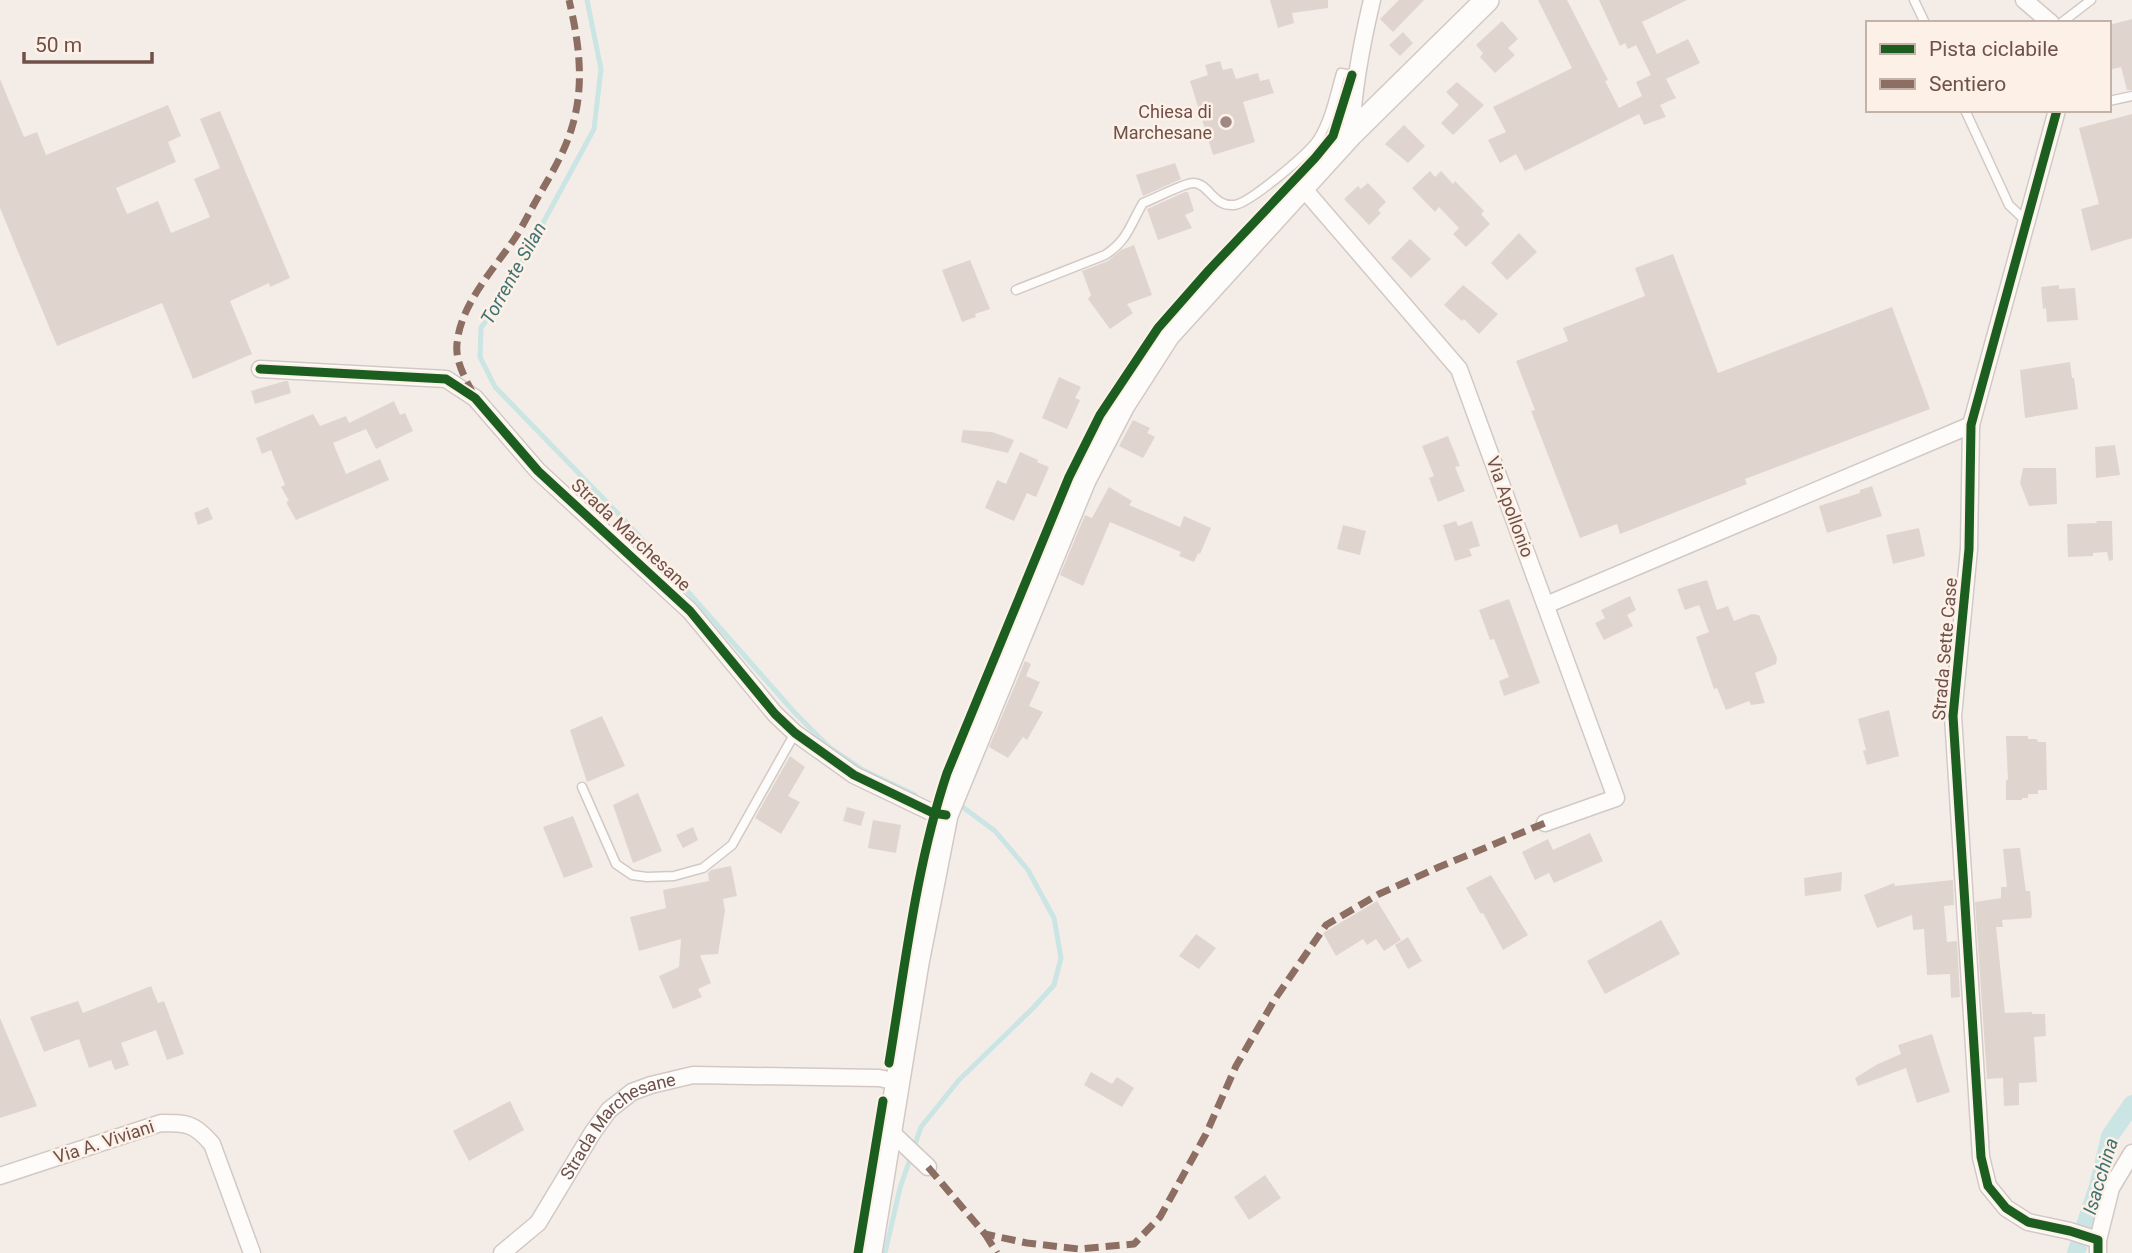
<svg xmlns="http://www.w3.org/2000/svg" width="2132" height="1253" viewBox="0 0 2132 1253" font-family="Roboto,sans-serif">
  <rect width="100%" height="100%" fill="#f4ede7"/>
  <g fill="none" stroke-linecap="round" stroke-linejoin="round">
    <g stroke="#cae5e3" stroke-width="5">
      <polyline points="587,0 601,69 594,129 505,293 481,328 480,357 495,387 629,525 795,713 829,747 863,770 915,795"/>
      <polyline points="885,1253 900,1188 921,1127 959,1080 1032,1009 1054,985 1061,958 1054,918 1028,870 995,831 964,808"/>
    </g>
    <polyline stroke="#cae5e3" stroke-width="18" points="2076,1253 2098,1186 2110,1136 2132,1104"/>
  </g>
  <g fill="#e0d4cf">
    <polygon points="1270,0 1328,0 1328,8 1292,13 1294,23 1278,28"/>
    <polygon points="1399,0 1424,0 1393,32 1380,19"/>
    <polygon points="1538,0 1567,0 1608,80 1605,81 1619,108 1642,96 1636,82 1651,75 1636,45 1628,49 1625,43 1620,46 1599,0 1687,0 1642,22 1657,54 1688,39 1700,63 1666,79 1676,98 1660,105 1666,117 1644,125 1639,114 1525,171 1516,154 1500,163 1488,140 1506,132 1493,107 1572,68"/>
    <polygon points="2132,19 2132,90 2127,90 2121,67 2109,70 2109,25"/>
    <polygon points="1502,21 1518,39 1508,48 1515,55 1495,73 1480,57 1483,53 1476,45"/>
    <polygon points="1403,32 1413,43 1400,56 1389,45"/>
    <polygon points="1220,61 1223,70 1232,68 1236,79 1258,73 1260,81 1269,79 1274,93 1243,102 1255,142 1213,155 1190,81 1208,75 1205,65"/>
    <polygon points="0,79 24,137 37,132 46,155 168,105 181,136 168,142 176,162 116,188 127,214 158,201 171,233 210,217 194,179 220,168 200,119 220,111 290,278 270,287 269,283 230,301 252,354 193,379 162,303 57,346 0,208"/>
    <polygon points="1457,82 1484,105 1453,135 1441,123 1459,105 1446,92"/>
    <polygon points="2132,114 2132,238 2091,251 2081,209 2099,204 2079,128"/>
    <polygon points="1404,125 1425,146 1408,163 1385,144"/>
    <polygon points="1175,163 1181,179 1143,196 1136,175"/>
    <polygon points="1430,171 1435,177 1441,171 1453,184 1455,181 1484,211 1481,214 1490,224 1466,247 1453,234 1459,228 1439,207 1435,212 1412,188"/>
    <polygon points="1368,183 1386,202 1378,210 1381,213 1369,225 1344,199 1358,186 1361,189"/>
    <polygon points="1185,192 1188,192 1194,211 1185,215 1192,228 1158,240 1147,209"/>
    <polygon points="1519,233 1537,252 1507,280 1491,263"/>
    <polygon points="1410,239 1431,259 1411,278 1391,258"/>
    <polygon points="1134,245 1152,295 1127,304 1133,313 1110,329 1088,299 1091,295 1082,271 1108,261 1121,250"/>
    <polygon points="1673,254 1718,373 1892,307 1930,409 1745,479 1747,484 1620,534 1617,524 1580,538 1531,411 1535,410 1516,361 1568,341 1563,328 1645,296 1635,268"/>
    <polygon points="970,260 990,309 975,314 976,317 962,322 942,270"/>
    <polygon points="1463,285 1498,314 1479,334 1464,319 1462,321 1444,305"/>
    <polygon points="2059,285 2059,289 2075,288 2078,320 2047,322 2046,308 2043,309 2041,287"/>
    <polygon points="2070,362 2072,378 2074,378 2078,409 2025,418 2020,370"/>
    <polygon points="1059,377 1081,387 1075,398 1080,400 1067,429 1042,418"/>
    <polygon points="285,381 288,381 291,393 255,404 251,391"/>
    <polygon points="394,401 400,415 405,413 413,431 376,449 366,429 333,443 346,474 380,459 389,480 296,520 286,502 289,501 281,487 285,485 271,450 262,454 256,438 313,414 320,426 346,416 349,423"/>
    <polygon points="1133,420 1150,428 1147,433 1155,437 1143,458 1119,446"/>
    <polygon points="963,430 992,432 1014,440 1008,453 961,442"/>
    <polygon points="1448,436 1460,466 1455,467 1465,491 1438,502 1429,478 1434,476 1422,446"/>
    <polygon points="2115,445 2120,475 2096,478 2095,447"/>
    <polygon points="1020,452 1038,460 1037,462 1049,467 1036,497 1027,493 1014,521 985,508 997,480 1006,484"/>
    <polygon points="2023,468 2056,468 2057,504 2029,506 2020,483"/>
    <polygon points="1872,486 1882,516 1827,533 1819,506 1860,493 1860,490"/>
    <polygon points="1109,487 1132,501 1129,505 1180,527 1184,516 1211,528 1200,554 1198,553 1194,562 1179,556 1181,552 1110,522 1083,586 1060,575 1085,515 1092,518"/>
    <polygon points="208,507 213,519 198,525 194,513"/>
    <polygon points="1456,521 1458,526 1472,521 1480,546 1469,549 1472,556 1455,561 1443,525"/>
    <polygon points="2096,521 2112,521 2113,560 2109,561 2107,552 2093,553 2093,556 2068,557 2067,524 2097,523"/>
    <polygon points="1343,525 1366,531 1360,555 1337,549"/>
    <polygon points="1919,528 1925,556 1893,564 1886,535"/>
    <polygon points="1707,580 1717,610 1728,606 1734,621 1752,614 1759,615 1777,658 1776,664 1755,673 1765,703 1751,705 1749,701 1726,710 1717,688 1714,689 1696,637 1709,632 1699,605 1685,610 1677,589"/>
    <polygon points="1630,596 1636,610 1627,615 1633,626 1604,640 1595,623 1605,618 1601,610"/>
    <polygon points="1509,599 1540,683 1504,696 1499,681 1509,677 1494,639 1490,640 1479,610"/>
    <polygon points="1025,661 1031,664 1026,676 1040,682 1029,706 1043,712 1027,740 1023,737 1008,758 989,747"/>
    <polygon points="1889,710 1899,756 1867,765 1863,751 1866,750 1858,719"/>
    <polygon points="602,716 625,766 587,782 570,730"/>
    <polygon points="2006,736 2028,736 2028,739 2037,739 2038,742 2046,742 2047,790 2038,790 2038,794 2028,794 2028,798 2022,798 2022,800 2006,800 2006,780 2008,780"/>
    <polygon points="790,756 805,767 788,796 800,802 781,834 755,818"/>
    <polygon points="638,793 662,851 633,863 613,805"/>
    <polygon points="847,807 865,812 861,826 843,821"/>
    <polygon points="573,816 593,867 564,878 543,827"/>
    <polygon points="873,820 901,825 896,853 868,848"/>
    <polygon points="693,827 698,840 683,848 676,835"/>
    <polygon points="1590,833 1603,861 1554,883 1549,873 1535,880 1522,852 1548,839 1553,850"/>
    <polygon points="2020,848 2025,885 2026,891 2030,891 2032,914 2031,918 2002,920 2003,927 1996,927 2005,1013 2032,1012 2032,1014 2045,1014 2046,1036 2034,1037 2037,1082 2019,1083 2019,1105 2004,1106 2003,1078 1987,1079 1975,902 2001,898 2001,887 2007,887 2003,849"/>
    <polygon points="731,866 737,896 723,899 725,911 718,954 700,955 711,983 698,989 702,997 673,1009 659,976 679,967 681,939 639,951 630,917 666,908 663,890 709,881 708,873 711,870"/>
    <polygon points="1842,872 1841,891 1805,896 1804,878"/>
    <polygon points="1491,875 1528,935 1503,950 1483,913 1481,914 1466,888"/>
    <polygon points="1953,880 1954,905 1944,906 1947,942 1957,941 1960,997 1951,998 1950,974 1927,975 1924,929 1913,930 1912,915 1877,928 1864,895 1894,883 1895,886"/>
    <polygon points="1377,901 1401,940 1384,951 1376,939 1367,945 1363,939 1336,956 1323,933"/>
    <polygon points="1661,920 1680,954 1605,994 1587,961"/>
    <polygon points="1196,934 1216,948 1199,969 1179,956"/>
    <polygon points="1408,937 1422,961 1408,969 1395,945"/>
    <polygon points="151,986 158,1003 164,1001 184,1054 167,1060 156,1030 121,1043 129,1065 115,1070 111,1060 89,1068 79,1039 44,1052 30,1017 78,1001 83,1013"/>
    <polygon points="0,1018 37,1106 0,1118"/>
    <polygon points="1932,1034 1950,1092 1917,1103 1906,1068 1858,1086 1855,1078 1878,1064 1901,1054 1898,1045"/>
    <polygon points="1091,1072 1112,1084 1117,1077 1134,1088 1122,1107 1084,1085"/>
    <polygon points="510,1101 524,1130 469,1161 453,1131"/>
    <polygon points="1265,1175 1281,1198 1249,1220 1234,1197"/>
  </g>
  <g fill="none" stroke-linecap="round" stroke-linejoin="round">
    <defs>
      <g id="service">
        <polyline points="1914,0 1925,23"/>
        <polyline points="2061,23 2091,0"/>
        <polyline points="2109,101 2132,96"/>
        <polyline points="1965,110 2009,205 2027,222"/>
        <path d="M1016 290 1105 255C1128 240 1130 225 1143 203 1154 199 1184 183 1193 183 1209 183 1213 207 1234 205 1249 204 1309 153 1318 139 1330 120 1335 94 1341 73L1359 76"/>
        <polyline points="582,787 616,864 632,875 647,877 674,876 703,868 732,845 795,733"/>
      </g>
      <g id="minor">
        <polyline points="2024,0 2051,23"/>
        <polyline points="2057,110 1971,425 1969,549 1953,716 1981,1157 1988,1186 2006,1208 2028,1222 2070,1231 2098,1240 2098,1253"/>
        <path d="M1351 134C1353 91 1362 42 1372 0"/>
        <polyline points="1303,188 1459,369 1616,798 1545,823"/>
        <polyline points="260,369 446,379 475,398 538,471 690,611 775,714 795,733 854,775 933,813 946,815"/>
        <polyline points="1546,605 1971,425"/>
        <polyline points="890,1131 928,1167"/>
        <path d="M0 1176 161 1123C187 1123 194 1123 212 1144L252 1253"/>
        <polyline points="2098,1240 2111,1188 2132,1153"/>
        <path id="s1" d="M502 1253 538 1223 593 1132 609 1110 632 1092 651 1085 693 1075 879 1078 898 1082"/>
      </g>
      <polyline id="secondary" points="870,1253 917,963 946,815 1084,480 1123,405 1168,335 1351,134 1487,0"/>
    </defs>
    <use href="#service" stroke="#d2c9c4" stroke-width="11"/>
    <use href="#minor" stroke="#d2c9c4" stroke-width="19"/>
    <use href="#secondary" stroke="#d3c9c4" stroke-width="26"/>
    <use href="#service" stroke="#fdfcfb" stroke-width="8"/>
    <use href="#minor" stroke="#fdfcfb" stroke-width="16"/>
    <use href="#secondary" stroke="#fdfcfb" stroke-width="23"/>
    <g stroke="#8d6e63" stroke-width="7" stroke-dasharray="14 7" stroke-linecap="butt">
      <path d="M473 394C466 379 455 362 457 344 460 306 492 271 513 241 522 228 529 213 537 199 550 176 565 152 572 127 585 85 579 42 569 0"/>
      <polyline points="928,1167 985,1234 1027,1243 1079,1249 1134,1244 1160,1217 1206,1134 1236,1066 1275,999 1326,925 1379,894 1439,867 1545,823"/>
      <polyline points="985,1234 997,1253"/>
    </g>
    <defs>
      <g id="cycleway">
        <polyline points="2057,110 1971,425 1969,549 1953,716 1981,1157 1988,1186 2006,1208 2028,1222 2070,1231 2098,1240 2098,1253"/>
        <polyline points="260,369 446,379 475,398 538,471 690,611 775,714 795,733 854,775 933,813 946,815"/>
        <path d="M889 1063C905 966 916 866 947 773L1069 477 1100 415 1158 328 1209 270 1315 158 1333 136 1352 75"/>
        <polyline points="858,1253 883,1101"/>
      </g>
    </defs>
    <use href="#cycleway" stroke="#fdf1e7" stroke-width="13"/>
    <use href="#cycleway" stroke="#1b5e20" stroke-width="9"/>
  </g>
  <circle fill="#9e8881" stroke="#fdf1e7" stroke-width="2.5" cx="1226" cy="122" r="7"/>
  <g text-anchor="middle" stroke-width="5" stroke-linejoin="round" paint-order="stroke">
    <g font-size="18" fill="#6f514a" stroke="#fdf1e7" text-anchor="end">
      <text x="1212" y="118">Chiesa di<tspan x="1212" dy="21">Marchesane</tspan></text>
    </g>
    <g font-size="18" fill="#6f514a" stroke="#fdf1e7">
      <text transform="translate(1510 507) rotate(70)" y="6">Via Apollonio</text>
      <text transform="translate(631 535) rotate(43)" y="6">Strada Marchesane</text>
      <text transform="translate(1945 649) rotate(-85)" y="6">Strada Sette Case</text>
      <text dy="6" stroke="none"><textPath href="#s1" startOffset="177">Strada Marchesane</textPath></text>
      <text transform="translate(104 1142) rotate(-18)" y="6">Via A. Viviani</text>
    </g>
    <g font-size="19" font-style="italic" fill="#407474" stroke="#fdf1e7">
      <text transform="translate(513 273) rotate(-61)" y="7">Torrente Silan</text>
      <text transform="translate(2100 1176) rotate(-73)" y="7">Isacchina</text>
    </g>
  </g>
  <rect x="1866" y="21" width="245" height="91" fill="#fdf1e7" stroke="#c4b1a8" stroke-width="2"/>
  <rect x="1880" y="44" width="35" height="10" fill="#1b5e20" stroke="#c4b1a8" stroke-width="2"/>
  <text x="1929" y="56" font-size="21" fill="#6f514a">Pista ciclabile</text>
  <rect x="1880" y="79" width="35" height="10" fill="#8d6e63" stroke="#c4b1a8" stroke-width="2"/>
  <text x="1929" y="91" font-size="21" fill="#6f514a">Sentiero</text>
  <path d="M24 52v10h128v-10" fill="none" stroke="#6f514a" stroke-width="3.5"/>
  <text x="35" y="52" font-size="21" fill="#6f514a" stroke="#fdf1e7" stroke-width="5" paint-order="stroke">50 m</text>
</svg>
